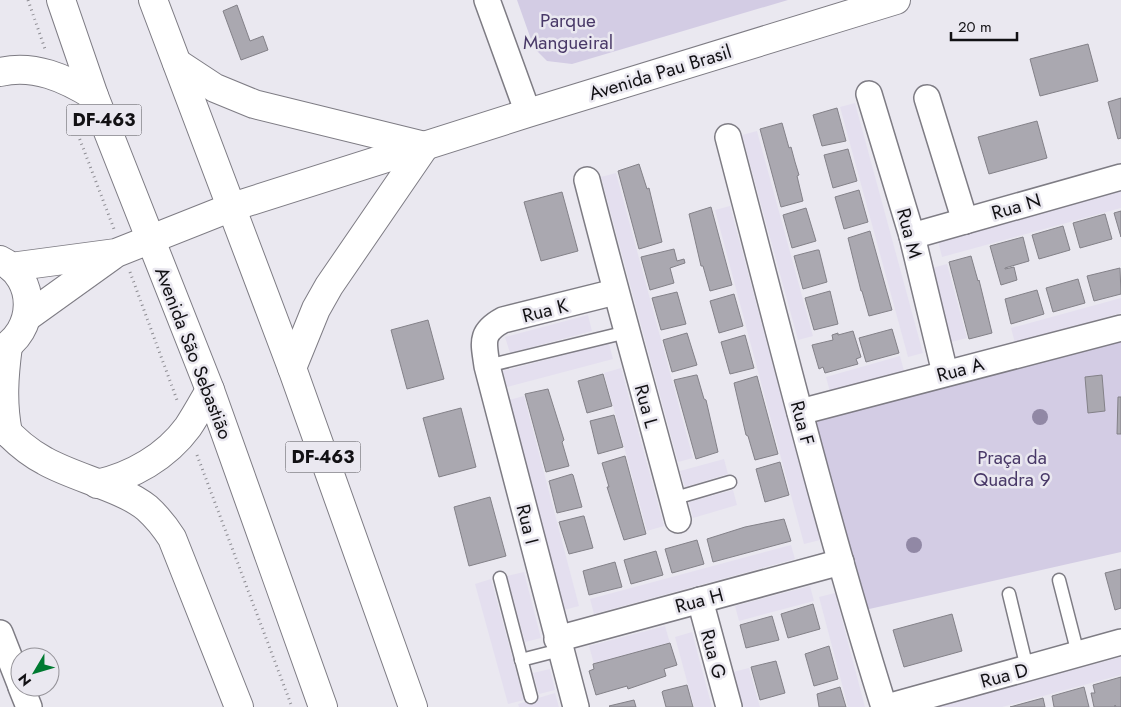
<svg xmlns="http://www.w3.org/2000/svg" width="1121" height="707" viewBox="0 0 1121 707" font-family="Jost,sans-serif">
  <rect width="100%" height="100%" fill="#eae8f0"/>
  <g fill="#e4dfef">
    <polygon points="855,103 923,353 908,357 840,107"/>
    <polygon points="757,131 813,336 798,340 742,135"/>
    <polygon points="616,173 693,458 678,462 601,177"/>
    <polygon points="1121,191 1121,208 942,257 938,241"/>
    <polygon points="730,206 820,540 804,544 715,210"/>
    <polygon points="947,264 967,338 951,342 932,268"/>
    <polygon points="1121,298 1121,313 1015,343 1011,328"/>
    <polygon points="588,315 592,331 510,353 505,337"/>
    <polygon points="609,343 613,359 507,387 503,371"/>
    <polygon points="900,356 904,371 830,392 826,377"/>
    <polygon points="621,368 664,526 647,531 604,373"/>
    <polygon points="524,396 579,606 564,610 509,400"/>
    <polygon points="724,459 728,474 685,487 680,471"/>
    <polygon points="733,490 737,505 693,518 689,502"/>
    <polygon points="791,545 795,559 594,614 590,599"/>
    <polygon points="524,572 541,638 525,642 507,576"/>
    <polygon points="491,579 524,700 508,704 475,584"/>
    <polygon points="810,586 814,601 739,621 735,606"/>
    <polygon points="835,593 865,707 848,707 819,597"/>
    <polygon points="665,626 670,643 594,664 589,646"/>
    <polygon points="692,632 712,707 694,707 675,637"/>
    <polygon points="1121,657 1121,675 1002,707 934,707"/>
    <polygon points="749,668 760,707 743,707 733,672"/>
    <polygon points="550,669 555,690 539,694 533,673"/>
    <polygon points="555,693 559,707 519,707 518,704"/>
  </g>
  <g fill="#d3cce4">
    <polygon points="517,0 788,0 572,64 547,61 534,48"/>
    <polygon points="1121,329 1121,552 856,612 801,413"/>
  </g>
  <g fill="#aaa8b0" stroke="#838188">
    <polygon points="237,5 250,41 263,36 268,50 241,60 223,11"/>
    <polygon points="1088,44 1098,81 1040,96 1030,59"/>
    <polygon points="1121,98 1121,138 1118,139 1108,102"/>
    <polygon points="837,108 846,141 822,146 813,115"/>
    <polygon points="1037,121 1047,158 989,174 978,137"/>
    <polygon points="782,123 789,148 791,147 795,162 799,175 797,176 803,201 781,207 760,129"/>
    <polygon points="848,149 857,181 833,188 824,155"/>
    <polygon points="639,164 647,189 649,188 662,242 639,249 618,171"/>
    <polygon points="859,190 868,222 844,229 835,197"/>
    <polygon points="562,192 578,251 541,261 524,202"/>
    <polygon points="711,207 732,285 710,291 703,266 701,266 689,214"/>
    <polygon points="806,208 816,241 792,248 783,215"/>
    <polygon points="1121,211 1121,237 1114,213"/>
    <polygon points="1105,214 1112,239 1080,248 1073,223"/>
    <polygon points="1063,226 1070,250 1039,259 1032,235"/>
    <polygon points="870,231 892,310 869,316 862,291 861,291 848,238"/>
    <polygon points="1023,237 1029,261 1005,268 1005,269 1014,267 1017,280 1001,285 990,246"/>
    <polygon points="674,249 677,261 684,259 685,263 670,268 674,283 650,290 641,257"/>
    <polygon points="817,250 819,250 827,282 803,289 794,256"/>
    <polygon points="971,256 978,281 979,280 992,333 969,339 949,262"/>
    <polygon points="1120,268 1121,294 1094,301 1087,276"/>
    <polygon points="1078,279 1085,303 1053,312 1046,288"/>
    <polygon points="1037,290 1044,314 1011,324 1005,299"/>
    <polygon points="830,291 838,324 814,330 805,298"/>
    <polygon points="677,292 686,324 661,330 652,298"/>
    <polygon points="734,294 743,326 719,333 710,301"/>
    <polygon points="428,320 444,379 407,389 391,330"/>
    <polygon points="892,329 899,353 866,362 859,338"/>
    <polygon points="853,331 861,357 856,359 858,364 825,373 823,367 819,369 812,345 833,340 832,335 838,333 838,335"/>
    <polygon points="687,333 697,365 672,372 663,340"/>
    <polygon points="745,335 754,368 730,374 721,342"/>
    <polygon points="603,374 612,406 587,413 578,381"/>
    <polygon points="696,375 697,375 704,399 706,400 718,452 696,459 674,380"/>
    <polygon points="1102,375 1105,411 1088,413 1085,377"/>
    <polygon points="757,376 778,454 755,460 748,436 746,435 734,383"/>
    <polygon points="548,389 564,440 562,442 569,466 546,472 525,394"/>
    <polygon points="1118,397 1121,397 1121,434 1117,434"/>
    <polygon points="461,408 476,467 439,477 423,418"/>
    <polygon points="614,415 623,447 598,454 590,421"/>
    <polygon points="625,456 646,534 624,540 607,487 609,487 602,463"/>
    <polygon points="780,462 789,495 765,502 756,469"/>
    <polygon points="572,474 573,475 582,507 557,513 549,481"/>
    <polygon points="490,497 506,556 469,566 454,507"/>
    <polygon points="583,516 584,516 593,548 569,554 559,522"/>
    <polygon points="784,519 791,541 713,562 707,539 745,527"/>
    <polygon points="697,540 704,564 672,573 665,549"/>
    <polygon points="656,551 663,575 631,584 624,560"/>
    <polygon points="615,562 622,587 589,595 583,571"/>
    <polygon points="1121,569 1121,608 1115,610 1105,573"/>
    <polygon points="813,604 820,629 788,638 781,614"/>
    <polygon points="952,614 962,651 904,667 893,630"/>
    <polygon points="772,616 779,640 746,648 740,625"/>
    <polygon points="670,643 677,665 664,669 666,676 628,689 627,686 596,695 589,671 594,669 593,664"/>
    <polygon points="829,646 838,679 814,686 805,654"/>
    <polygon points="776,661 785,693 760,700 751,667"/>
    <polygon points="1121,677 1121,707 1116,707 1115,705 1115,707 1094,707 1091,693 1095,693 1093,685"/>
    <polygon points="687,685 693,707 666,707 662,692 663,691"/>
    <polygon points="840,687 846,707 819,707 817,694"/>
    <polygon points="1084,687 1089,707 1054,707 1052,696"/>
    <polygon points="1043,698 1045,707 1010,707"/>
    <polygon points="634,700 636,707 610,707 609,706"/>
  </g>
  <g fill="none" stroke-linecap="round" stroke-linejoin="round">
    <defs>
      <g id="lane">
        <polyline points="487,366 627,332"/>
        <polyline points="672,499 730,482"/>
        <polyline points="500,578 531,697"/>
        <polyline points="1059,580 1078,654"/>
        <polyline points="1009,594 1027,668"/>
        <polyline points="521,660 560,650"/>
      </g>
      <g id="street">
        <polyline points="487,0 528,113"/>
        <polyline points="869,94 912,236 945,373"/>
        <polyline points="927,98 965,221"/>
        <path d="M728 137C778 328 825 519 884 707"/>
        <path d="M587 180C616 294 648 406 678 520"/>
        <polyline points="912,236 1121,177"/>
        <polyline points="800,412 1121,328"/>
        <polyline points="700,600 729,707"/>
        <polyline points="0,633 20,684"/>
        <polyline points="557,639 841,562"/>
        <polyline points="21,687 29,707"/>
        <path d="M576 707 487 366C484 343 479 333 503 320L615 292"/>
        <polyline points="887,707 1121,642"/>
      </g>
      <g id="secondary">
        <path d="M0 260C38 278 36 332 0 350"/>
        <polyline points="11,267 116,253 232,207 528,113 896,0"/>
        <polyline points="27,317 112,256"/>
        <path d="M0 424C13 439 28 452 45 461 75 478 121 487 147 508 157 517 165 527 172 538L239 707"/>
        <path d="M8 433C2 403 4 376 8 346"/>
      </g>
      <g id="primary">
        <polyline points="61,0 94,96 210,390 323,707"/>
        <polyline points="153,0 292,368 413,707"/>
        <polyline points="177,63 215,88 254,104 425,146 329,286 316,309 292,368"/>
        <path d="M0 72C34 64 65 78 94 96"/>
        <path d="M97 484C132 476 166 457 188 427 196 415 203 402 210 390"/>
      </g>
    </defs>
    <use href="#lane" stroke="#7e7c84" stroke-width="15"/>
    <use href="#street" stroke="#7e7c84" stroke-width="28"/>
    <use href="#secondary" stroke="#7e7c84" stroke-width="30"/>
    <use href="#primary" stroke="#7e7c84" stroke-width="30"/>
    <g stroke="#8d8c92" stroke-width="3" stroke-dasharray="1 4" stroke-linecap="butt">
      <polyline points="28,0 45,49"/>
      <polyline points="69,111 114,229"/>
      <polyline points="130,272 177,400"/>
      <polyline points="197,455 292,707"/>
    </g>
    <use href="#lane" stroke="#fff" stroke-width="12"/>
    <use href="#street" stroke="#fff" stroke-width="25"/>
    <use href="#secondary" stroke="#fff" stroke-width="28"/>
    <use href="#primary" stroke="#fff" stroke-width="28"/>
  </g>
  <g fill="#9188a5">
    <circle cx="1040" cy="417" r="8"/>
    <circle cx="914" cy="545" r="8"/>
  </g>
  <g text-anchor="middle" stroke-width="5" stroke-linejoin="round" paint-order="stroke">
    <g fill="#eae8f0" stroke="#535256" stroke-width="1">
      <rect x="66.5" y="104.5" width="75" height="31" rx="4"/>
      <rect x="285.5" y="441.5" width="75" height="31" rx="4"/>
    </g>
    <g font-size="18" font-weight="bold" fill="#121114">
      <text x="104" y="126">DF-463</text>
      <text x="323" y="463">DF-463</text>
    </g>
    <g font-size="19" fill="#493968" stroke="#eae8f0">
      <text x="568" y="27">Parque<tspan x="568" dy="22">Mangueiral</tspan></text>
      <text x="1012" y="464">Praça da<tspan x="1012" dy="22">Quadra 9</tspan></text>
    </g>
    <g font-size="19" fill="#121114" stroke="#eae8f0">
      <text transform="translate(660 72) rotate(-17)" y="7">Avenida Pau Brasil</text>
      <text transform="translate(1016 206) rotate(-16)" y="7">Rua N</text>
      <text transform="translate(910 233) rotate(75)" y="7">Rua M</text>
      <text transform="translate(545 310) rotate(-14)" y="7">Rua K</text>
      <text transform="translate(194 353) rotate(69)" y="7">Avenida São Sebastião</text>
      <text transform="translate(960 369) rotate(-15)" y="7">Rua A</text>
      <text transform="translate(647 406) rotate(75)" y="7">Rua L</text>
      <text transform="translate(803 423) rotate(75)" y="7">Rua F</text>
      <text transform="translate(528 524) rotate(76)" y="7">Rua I</text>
      <text transform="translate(699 600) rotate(-15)" y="7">Rua H</text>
      <text transform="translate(714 654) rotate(75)" y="7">Rua G</text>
      <text transform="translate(1004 675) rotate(-15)" y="7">Rua D</text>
    </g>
  </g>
  <g transform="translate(35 672) rotate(232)"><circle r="24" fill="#eae8f0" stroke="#949298"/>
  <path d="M0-4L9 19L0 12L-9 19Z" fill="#007a31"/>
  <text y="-8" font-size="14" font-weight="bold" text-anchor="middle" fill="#121114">N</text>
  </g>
  <path d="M951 32v8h66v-8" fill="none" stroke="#121114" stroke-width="2.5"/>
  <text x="958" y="32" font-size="15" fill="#121114" stroke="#eae8f0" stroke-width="4" paint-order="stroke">20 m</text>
</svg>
